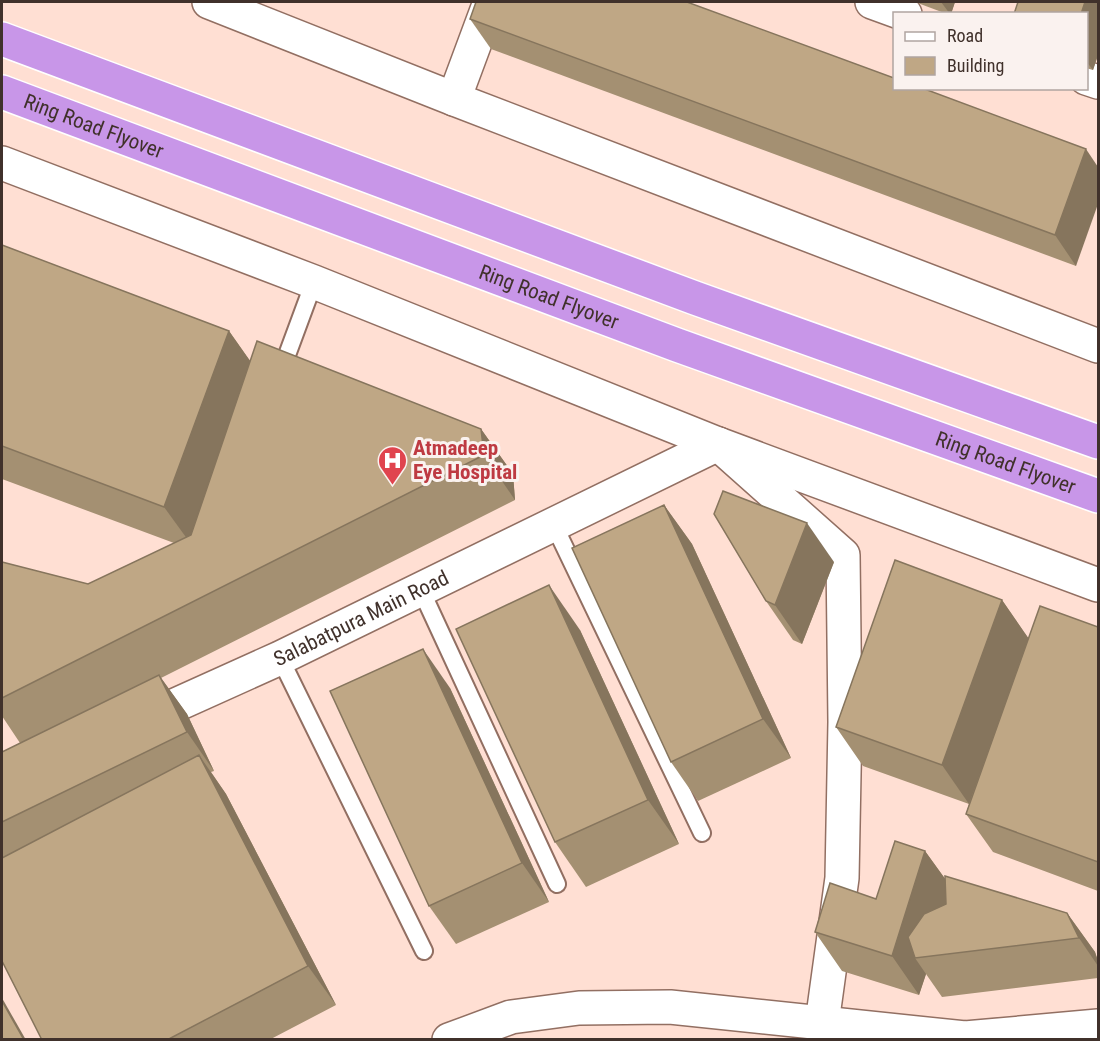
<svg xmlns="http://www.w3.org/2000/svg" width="1100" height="1041" viewBox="0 0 1100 1041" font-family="'Roboto Condensed',sans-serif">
  <rect width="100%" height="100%" fill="#ffdfd3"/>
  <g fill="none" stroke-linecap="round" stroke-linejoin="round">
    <defs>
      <g id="service">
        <polyline points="280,374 314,282"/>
        <polyline points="554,525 702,833"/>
        <polyline points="421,590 557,884"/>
        <polyline points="280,658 424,951"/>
      </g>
      <g id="minor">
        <polyline points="872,2 905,14"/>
        <polyline points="1086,78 1098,82"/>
        <polyline points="454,99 490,2"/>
        <polyline points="718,444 843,555 845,722 842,878 822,1023"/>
      </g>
      <g id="tertiary">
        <polyline points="209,2 454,99 1098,346"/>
        <polyline points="2,163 314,282 718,444 1098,585"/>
        <path id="s1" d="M138 722 280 658 718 444"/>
        <polyline points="449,1040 511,1017 579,1008 670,1007 965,1038 1098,1026"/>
      </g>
      <g id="trunk">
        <polyline points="2,39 695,298 1098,442"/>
        <path id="s2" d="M2 92 677 345 1098 496"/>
      </g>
    </defs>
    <use href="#service" stroke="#926f62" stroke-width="20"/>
    <use href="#minor" stroke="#926f62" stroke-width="36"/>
    <use href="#tertiary" stroke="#926f62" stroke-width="36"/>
    <use href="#trunk" stroke="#fff" stroke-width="36"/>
    <use href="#service" stroke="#fff" stroke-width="16"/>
    <use href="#minor" stroke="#fff" stroke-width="33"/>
    <use href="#tertiary" stroke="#fff" stroke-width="33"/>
    <use href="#trunk" stroke="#c896e8" stroke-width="33"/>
  </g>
  <g fill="#a49072">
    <polygon points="915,2 955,2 951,14 947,14"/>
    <polygon points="1098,2 1098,55 1093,70 1086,68 1086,14"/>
    <polygon points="470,19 1086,149 1076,266 491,49"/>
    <polygon points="2,245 229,331 250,361 481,429 513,474 515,500 161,678 187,714 214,771 211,772 226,794 336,1005 269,1040 42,1040 2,961 2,752 20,743 2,716 2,562 88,584 174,543 2,479"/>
    <polygon points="664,505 692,544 791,758 698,801 671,762"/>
    <polygon points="834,562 802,644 793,640 766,601"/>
    <polygon points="1002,600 1028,638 1098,627 1098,891 993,852 966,814 969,804 863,766 836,727"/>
    <polygon points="580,630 679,844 586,887 555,842"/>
    <polygon points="450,688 549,902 456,944 429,906"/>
    <polygon points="925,851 946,880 1067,913 1095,952 1098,961 1098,978 942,997 926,974 919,995 842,971 815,932 876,899"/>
  </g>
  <g fill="#86755d">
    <polygon points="941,2 955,2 951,14 950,14"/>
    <polygon points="1085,2 1098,2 1098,48 1098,47 1098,55 1093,70 1086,61 1086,14 1081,14"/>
    <polygon points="1086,149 1098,167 1098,204 1076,266 1055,235"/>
    <polygon points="229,331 260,375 196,551 164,507"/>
    <polygon points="481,429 513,474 515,500 484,455"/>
    <polygon points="664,505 692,544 791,758 763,719"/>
    <polygon points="807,523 834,562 802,644 775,605"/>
    <polygon points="549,585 580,630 679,844 648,800"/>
    <polygon points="1002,600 1029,639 969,804 942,765"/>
    <polygon points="423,649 450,688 549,902 522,863"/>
    <polygon points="159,675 187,714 214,771 187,732"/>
    <polygon points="199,755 226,794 336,1005 308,966"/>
    <polygon points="925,851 953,890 932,956 915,958 926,974 919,995 892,956"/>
    <polygon points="1067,913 1095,952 1098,961 1098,966 1079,938"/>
    <polygon points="2,998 26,1040 24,1040 2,1001"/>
  </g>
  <g fill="#bfa785" stroke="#86755d" stroke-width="1.5">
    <polygon points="476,2 687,2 894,78 894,88 922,88 1086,149 1055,235 470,19"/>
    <polygon points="1018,2 1085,2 1081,14 1014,14"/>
    <polygon points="2,245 229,331 164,507 2,446"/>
    <polygon points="257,341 481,429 484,455 2,698 2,562 88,584 191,535"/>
    <polygon points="723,491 807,523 775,605 766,601 714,514"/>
    <polygon points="664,505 763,719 671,762 572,548"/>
    <polygon points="895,560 1002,600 942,765 836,727"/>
    <polygon points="549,585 648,800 555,842 456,629"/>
    <polygon points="1040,606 1098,627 1098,862 966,814"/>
    <polygon points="423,649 522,863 429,906 330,691"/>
    <polygon points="159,675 187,732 2,822 2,752"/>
    <polygon points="199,755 308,966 167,1040 42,1040 2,961 2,858"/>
    <polygon points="895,841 925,851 892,956 815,932 830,883 876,899"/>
    <polygon points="945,876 1067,913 1079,938 915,958 908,937 924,914 946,904"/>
    <polygon points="2,1001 24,1040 2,1040"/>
  </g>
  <defs>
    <symbol id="hospital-pin" viewBox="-11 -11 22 30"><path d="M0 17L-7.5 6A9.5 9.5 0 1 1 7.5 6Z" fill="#e0444e" stroke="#faf2ef"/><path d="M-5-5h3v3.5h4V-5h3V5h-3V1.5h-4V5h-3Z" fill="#fff"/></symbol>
  </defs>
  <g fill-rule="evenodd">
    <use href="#hospital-pin" x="376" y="444" width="33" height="45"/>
  </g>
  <g text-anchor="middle" stroke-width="6" stroke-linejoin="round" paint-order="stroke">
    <g font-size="21" fill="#40312b" stroke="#faf2ef">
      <text dy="7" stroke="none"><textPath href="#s2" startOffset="98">Ring Road Flyover</textPath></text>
      <text dy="7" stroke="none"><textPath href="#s2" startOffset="584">Ring Road Flyover</textPath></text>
      <text dy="7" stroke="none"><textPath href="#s2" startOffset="1070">Ring Road Flyover</textPath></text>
      <text dy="7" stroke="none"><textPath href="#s1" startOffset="246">Salabatpura Main Road</textPath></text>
    </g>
    <g font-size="21" font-weight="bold" fill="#be3a42" stroke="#faf2ef" text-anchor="start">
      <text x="413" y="455">Atmadeep<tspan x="413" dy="24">Eye Hospital</tspan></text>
    </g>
  </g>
  <rect width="1100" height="1041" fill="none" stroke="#40312b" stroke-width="6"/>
  <rect x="893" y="12" width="195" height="78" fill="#faf2ef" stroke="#b0a5a1" stroke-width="1.5"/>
  <rect x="905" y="32" width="30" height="9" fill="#ffffff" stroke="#b0a5a1" stroke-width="1.5"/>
  <text x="947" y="42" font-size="18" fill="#40312b">Road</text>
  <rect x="905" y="57" width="30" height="18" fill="#bfa785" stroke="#b0a5a1" stroke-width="1.5"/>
  <text x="947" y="72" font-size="18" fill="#40312b">Building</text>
</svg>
